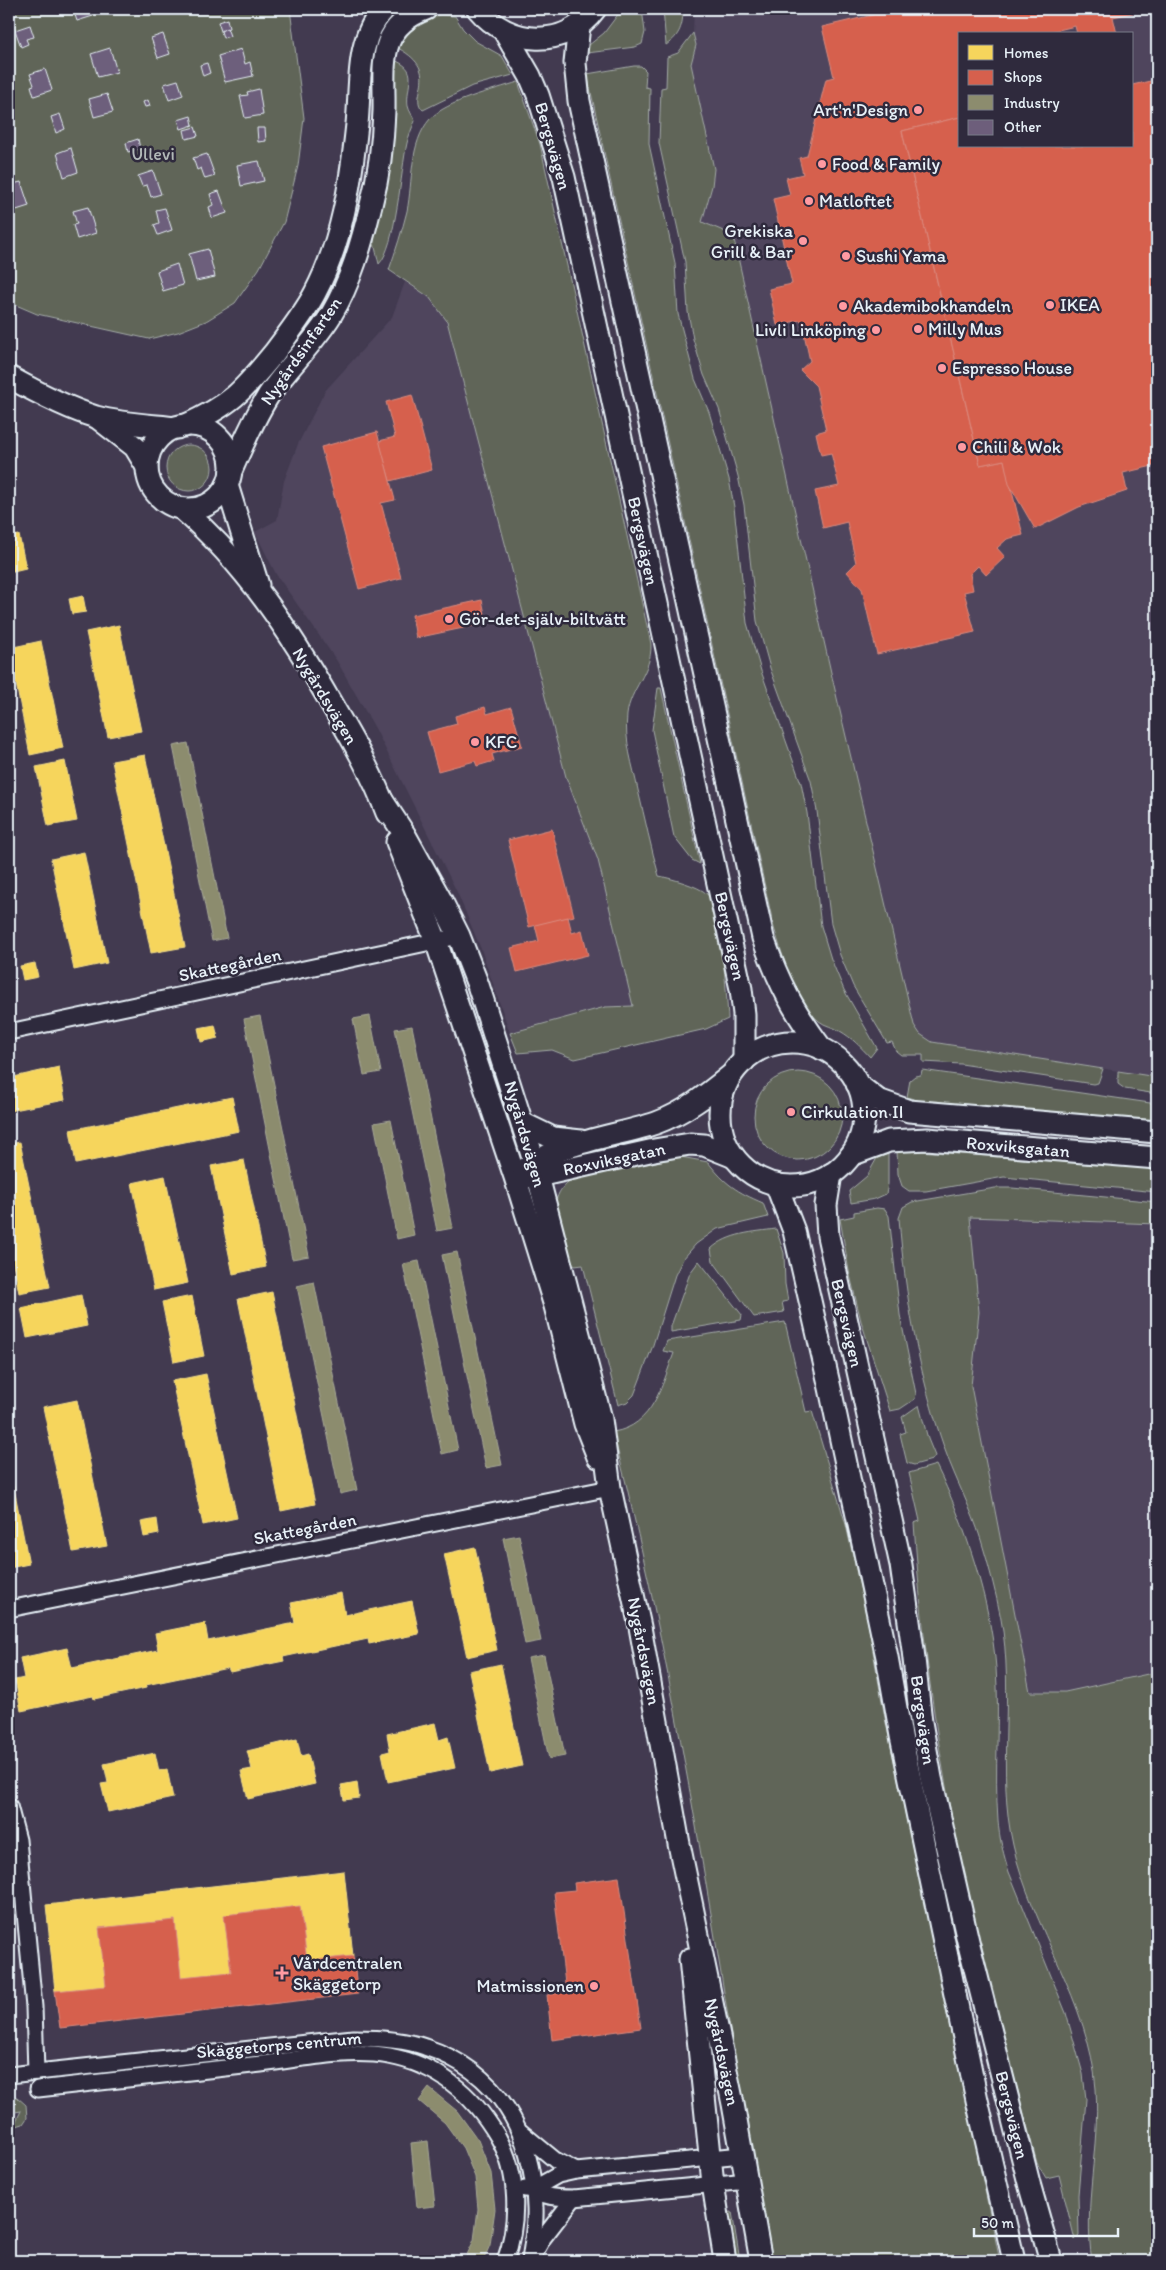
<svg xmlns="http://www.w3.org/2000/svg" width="1166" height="2270" viewBox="0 0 1166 2270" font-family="Itim,sans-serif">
  <rect width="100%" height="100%" fill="#423a50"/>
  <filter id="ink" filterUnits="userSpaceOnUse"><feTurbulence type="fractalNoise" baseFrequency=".02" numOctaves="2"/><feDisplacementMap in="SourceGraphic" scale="10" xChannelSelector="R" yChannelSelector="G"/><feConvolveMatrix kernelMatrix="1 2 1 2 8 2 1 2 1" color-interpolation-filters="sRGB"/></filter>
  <g filter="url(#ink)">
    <g fill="#4f455d" fill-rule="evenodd">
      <path d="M694 9H1157V1077L932 1042 920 1034 914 1025 832 677 733 235 702 222 712 186 714 169 691 64 696 45 693 33ZM960 34H1132V146H960Z"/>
      <polygon points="405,282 429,297 447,321 566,777 598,860 633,1006 605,1007 510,1033 481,949 457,892 376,730 337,661 276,574 255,532 277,520 284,481 298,444 325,391 392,317"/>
      <polygon points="970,1217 1157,1224 1157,1672 1065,1692 1030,1692 971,1386 979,1312"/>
    </g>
    <g fill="#606558" stroke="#a4aba8">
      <polygon points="9,9 290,9 304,118 298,166 284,222 259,269 235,303 206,321 178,332 149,339 37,314 9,302"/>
      <path d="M520 9H567C551 17 536 18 520 9Z"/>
      <polygon points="622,9 642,9 645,32 642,44 635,47 587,53 589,45 604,33"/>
      <path d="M663 9H683C683 25 680 36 666 45Z"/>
      <path d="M440 15 455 16 463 29 475 41 502 56 513 75 472 86 423 110C407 95 445 71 394 46 406 30 420 19 440 15Z"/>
      <polygon points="693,33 696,45 691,64 714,169 712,186 702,222 733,235 832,677 914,1025 920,1034 932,1042 1103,1069 1098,1083 1093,1084 961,1064 923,1062 923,1055 901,1055 896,1051 892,1042 887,1043 853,986 840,955 831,924 817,811 811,781 770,668 757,621 744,505 738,476 719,409 704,375 693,339 688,312 685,262 659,143 661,88 666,87 667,57 678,53"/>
      <path d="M391 59C422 69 405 84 408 106 409 111 413 116 415 121 412 128 409 135 407 143 401 169 396 247 379 264L374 243Z"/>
      <path d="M634 66H641L646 71 645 87 650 88 649 144 675 263 678 314 695 379 709 412 729 479 734 507 747 623 761 671 801 783 807 813 821 926 831 959 844 990 877 1048 870 1057C861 1047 852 1038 840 1031 834 1027 825 1026 819 1021 793 1000 784 958 774 928L587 74Z"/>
      <path d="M518 82 540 144 651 644C652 673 630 688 627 715 624 740 633 766 638 790 645 819 651 848 659 876 670 878 699 886 707 894 721 906 727 998 728 1019L706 1029 575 1059 552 1050 518 1053 510 1033 605 1007 633 1006 598 860 566 777 447 321 429 297 389 270C396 250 402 231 407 211 413 182 409 143 430 119 446 101 494 90 518 82Z"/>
      <circle cx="189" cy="468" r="23"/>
      <polygon points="658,688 661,688 700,864 692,860 674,837 652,730"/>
      <polygon points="922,1070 1157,1104 1157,1121 920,1101 907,1097 910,1080 915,1076 921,1075"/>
      <polygon points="1118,1071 1157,1077 1157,1094 1125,1089 1118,1084"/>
      <circle cx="798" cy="1116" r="44"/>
      <polygon points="906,1150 1157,1169 1157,1192 1004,1177 926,1191 909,1191 902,1186 898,1174 897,1151"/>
      <polygon points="888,1154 888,1184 886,1194 875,1199 851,1203 849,1191 867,1176 877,1158"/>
      <path d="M681 1157 708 1162C725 1184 737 1192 763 1203L768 1217 717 1229 696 1244 683 1259 675 1275 652 1348 634 1395 627 1402 618 1405 583 1265 575 1266C560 1239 540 1201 572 1179Z"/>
      <path d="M995 1188H1012L1157 1202V1224L970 1217 979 1312 971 1386 1030 1692H1065L1157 1672V2261H1092C1083 2204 1100 2147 1096 2089 1090 2003 1031 1927 1013 1845 996 1771 1015 1693 1001 1619 996 1593 989 1566 981 1540 972 1510 956 1481 945 1450 919 1376 905 1296 899 1218L903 1207 912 1202Z"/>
      <polygon points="877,1208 885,1209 889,1216 900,1315 916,1394 915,1399 900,1409 890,1411 861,1321 849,1271 840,1219 854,1216 854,1212"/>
      <path d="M776 1229 784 1253 785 1284 788 1301 782 1302 784 1312 754 1317 713 1261 711 1249C728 1233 754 1232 776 1229Z"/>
      <polygon points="699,1261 742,1315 741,1320 671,1332 671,1326 690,1273"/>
      <path d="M785 1322 806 1412 812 1411 846 1525 868 1623 885 1718 1000 2261H769C720 1984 684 1704 613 1432 653 1426 662 1385 674 1353L663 1351 667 1341Z"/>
      <polygon points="919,1405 928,1439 935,1456 932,1460 914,1465 907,1463 900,1434 906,1432 902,1417"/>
      <path d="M936 1465C965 1523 991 1603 996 1668 1000 1719 994 1770 998 1820 999 1838 1004 1856 1009 1872L1066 2013 1083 2074 1086 2099 1078 2195 1079 2236 1075 2240 1059 2175 1046 2178 1037 2163 1033 2148C1010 2060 985 1971 965 1882 939 1764 922 1643 914 1523L920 1521 909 1473Z"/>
      <polygon points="9,2096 17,2097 26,2105 27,2118 23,2124 13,2127 21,2111 9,2113"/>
      <polygon points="732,2212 740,2261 733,2261 726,2213"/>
    </g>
    <g fill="#f6d55c" stroke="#f2dd8b">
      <polygon points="19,535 26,568 9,572 9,537"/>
      <polygon points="83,596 86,612 72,614 69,599"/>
      <polygon points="119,625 141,731 108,737 86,632"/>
      <polygon points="41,641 63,748 30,755 9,648"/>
      <polygon points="145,755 185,947 151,953 112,761"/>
      <polygon points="65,761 77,821 48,826 36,767"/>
      <polygon points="84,852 107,963 74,970 51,859"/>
      <polygon points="35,963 38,977 23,980 20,966"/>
      <polygon points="215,1025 218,1038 201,1042 198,1028"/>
      <polygon points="59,1067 65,1100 9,1111 9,1078"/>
      <polygon points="232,1097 239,1131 76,1164 70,1130"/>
      <polygon points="20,1142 50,1287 19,1293 9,1243 9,1144"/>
      <polygon points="244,1160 266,1267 233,1274 211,1166"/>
      <polygon points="165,1176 188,1283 154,1290 132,1183"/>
      <polygon points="272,1292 315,1504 281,1511 238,1299"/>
      <polygon points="81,1295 87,1326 27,1338 21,1308"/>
      <polygon points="192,1296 204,1356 174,1362 162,1302"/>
      <polygon points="206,1374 237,1518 203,1525 172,1381"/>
      <polygon points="77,1400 107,1546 73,1552 43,1407"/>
      <polygon points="9,1463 29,1564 9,1568"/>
      <polygon points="157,1519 159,1534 144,1537 141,1522"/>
      <polygon points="475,1547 497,1650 467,1657 444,1554"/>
      <polygon points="341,1593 345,1615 412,1601 419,1634 369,1644 368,1639 283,1657 284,1661 230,1672 228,1668 146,1685 146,1688 94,1699 93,1696 21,1711 15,1680 24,1678 20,1658 67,1648 72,1668 158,1650 155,1633 205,1623 208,1641 295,1623 291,1603"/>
      <polygon points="501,1664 522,1766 490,1773 469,1671"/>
      <polygon points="435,1723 439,1740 448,1737 455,1768 388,1782 382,1753 390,1751 387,1734"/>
      <polygon points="297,1739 301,1756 308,1754 315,1784 248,1799 241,1771 252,1769 247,1751"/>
      <polygon points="155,1753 159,1771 167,1769 173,1798 108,1812 101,1784 108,1783 104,1764"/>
      <polygon points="357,1782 359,1798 344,1800 341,1785"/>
      <polygon points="344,1871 353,1956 307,1961 300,1906 224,1915 231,1972 181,1977 175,1920 99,1928 106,1986 55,1991 46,1905"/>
    </g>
    <g fill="#d6604d" stroke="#db8c80">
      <polygon points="871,9 1151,9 1113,17 1117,34 1077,34 1075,26 1042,34 960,34 960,117 902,131 980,465 1004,460 1023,535 1007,539 997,548 1005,557 986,575 978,566 970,574 973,590 964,592 975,632 877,654 862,589 847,572 856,563 847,522 823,528 815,491 839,486 831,453 821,455 816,433 826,430 816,386 800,370 810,361 801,320 777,325 769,289 792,284 773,199 790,195 786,178 803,174 799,158 807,156 826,79 834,77 822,27 873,15"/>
      <polygon points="1153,72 1157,72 1157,465 1123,473 1127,491 1079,507 1035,529 1009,484 1004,460 980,465 902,131 960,117 960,146 1132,146 1132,85 1155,80"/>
      <polygon points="412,395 432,470 390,481 379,441 395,437 386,402"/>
      <polygon points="377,432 395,500 381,503 401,578 359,589 321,447"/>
      <polygon points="482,600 487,623 416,638 412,615"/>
      <polygon points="485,707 487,714 511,707 522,746 492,754 494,761 477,766 475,761 438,771 427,732 457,724 455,716"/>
      <polygon points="552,829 574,916 529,927 508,840"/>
      <polygon points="568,917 572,933 582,930 588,955 517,972 511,948 539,941 535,925"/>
      <polygon points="619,1877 641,2028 552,2040 547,1995 566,1992 554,1892 575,1890 574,1883"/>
      <polygon points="300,1906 307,1961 353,1956 358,1994 60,2028 55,1991 106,1986 99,1928 175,1920 181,1977 231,1972 224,1915"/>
    </g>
    <g fill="#8c8c6e" stroke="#a8aa97">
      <polygon points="188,743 227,938 212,941 173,746"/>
      <polygon points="260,1016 309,1256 292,1259 244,1019"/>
      <polygon points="370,1016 381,1072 364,1075 353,1019"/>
      <polygon points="412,1026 453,1228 437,1231 395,1029"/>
      <polygon points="391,1120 414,1235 397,1239 374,1123"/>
      <polygon points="457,1252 502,1465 486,1468 442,1255"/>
      <polygon points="419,1261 458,1450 442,1454 403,1264"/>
      <polygon points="314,1282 357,1490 340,1494 297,1286"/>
      <polygon points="519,1535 541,1641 525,1644 503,1538"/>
      <polygon points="544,1655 565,1756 549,1759 528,1658"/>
      <polygon points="429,2088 457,2111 478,2140 491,2173 495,2209 490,2245 483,2261 464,2261 474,2240 478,2209 475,2177 463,2148 445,2123 419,2101"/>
      <polygon points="428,2141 435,2206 417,2208 411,2143"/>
    </g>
    <g fill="#6d5e7b" stroke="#e8f1f8">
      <polygon points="73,9 100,9 101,11 92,13 93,16 77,21"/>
      <polygon points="227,19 229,28 221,31 218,22"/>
      <polygon points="30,25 34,37 26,39 28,44 21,47 15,30"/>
      <polygon points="227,28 230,36 223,38 221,31"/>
      <polygon points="163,34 170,54 158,58 151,38"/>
      <polygon points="110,48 117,72 98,77 91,54"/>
      <polygon points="241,49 245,64 250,62 253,76 225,82 218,56"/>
      <polygon points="207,63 210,73 203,76 200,65"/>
      <polygon points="45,69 52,90 34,96 31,86 34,85 30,74"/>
      <polygon points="178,80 183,95 169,100 164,84"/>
      <polygon points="259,89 263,115 245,118 240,96 248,95 247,92"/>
      <polygon points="107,94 113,112 94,117 89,99"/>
      <polygon points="148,100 150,106 145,107 143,102"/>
      <polygon points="60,114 65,129 56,133 51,117"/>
      <polygon points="191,116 193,125 181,129 178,120"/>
      <polygon points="195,127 198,136 186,139 184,130"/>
      <polygon points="257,128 265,128 266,141 258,142"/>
      <polygon points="138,139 140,149 128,152 126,143"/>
      <polygon points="71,148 78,172 64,177 57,153"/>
      <polygon points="207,154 215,176 205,179 201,168 197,170 193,158"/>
      <polygon points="259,161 264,181 241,186 237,165"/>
      <polygon points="153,171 161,194 151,197 147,185 142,186 138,176"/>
      <polygon points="21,182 29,206 10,212 9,185"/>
      <polygon points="219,191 227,213 212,218 209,207 213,205 210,194"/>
      <polygon points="88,207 96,233 77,239 73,225 77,224 73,211"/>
      <polygon points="165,208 172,230 158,235 154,225 159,223 156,210"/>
      <polygon points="208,249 215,277 196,281 189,254"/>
      <polygon points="177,264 183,285 163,291 157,271"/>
    </g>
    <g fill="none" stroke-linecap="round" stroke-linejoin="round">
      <defs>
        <g id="street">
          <polyline points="9,1032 459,936"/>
          <polyline points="9,1609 610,1488"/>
          <polyline points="9,1806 18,1840 34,2007 36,2072"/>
          <path d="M9 2075 353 2038C376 2038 403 2039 425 2047 499 2071 533 2133 535 2208 536 2226 532 2244 530 2261"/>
          <path d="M38 2089C112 2081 186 2072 261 2064 302 2059 347 2049 389 2056 438 2065 473 2094 498 2137 519 2174 519 2222 505 2261"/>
          <polyline points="521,2132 555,2160 576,2171"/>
          <path d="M525 2189C534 2189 537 2192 545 2195 554 2198 564 2198 574 2198L747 2181"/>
          <polyline points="533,2189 558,2175 576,2171 742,2155"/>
          <polyline points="533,2256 543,2238 574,2198"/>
        </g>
        <g id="secondary">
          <path d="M478 9C509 46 565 50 595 9"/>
          <path d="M579 25 575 63 579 101 763 938C779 984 793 1010 822 1049"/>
          <polyline points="504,31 530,76 538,95 564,177 741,989 744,1014 744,1061"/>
          <path d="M9 377C36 392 66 408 96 417 122 424 150 425 177 428"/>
          <polyline points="99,419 135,447 147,467"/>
          <circle cx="189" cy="467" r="42"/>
          <path d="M184 426C231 405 242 392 274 353 288 334 304 314 315 293 342 242 351 182 357 124 361 86 355 39 384 9"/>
          <path d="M231 471C242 446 253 420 268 396 287 368 313 344 331 315 351 282 362 242 371 205 379 175 383 142 384 111 385 67 375 28 426 9"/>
          <polyline points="227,485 258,585"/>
          <path d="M182 509C245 563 291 633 332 705 352 739 373 775 387 813"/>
          <polyline points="382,800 405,835 442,902 459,936 478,985 534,1161 601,1419 610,1488 640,1627 679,1844 733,2104 761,2261"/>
          <polyline points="397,842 436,941 515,1177 555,1306 585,1424 598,1457"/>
          <circle cx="792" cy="1114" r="72"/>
          <polyline points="857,1084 878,1100 909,1111 1157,1132"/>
          <polyline points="522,1123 553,1138 581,1141"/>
          <polyline points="851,1155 889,1141 927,1139 1157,1158"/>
          <path d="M524 1170C555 1143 617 1136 656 1123 684 1113 708 1094 730 1076"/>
          <polyline points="831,1174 826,1205 828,1236 901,1565 913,1650 921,1722 931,1778 968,1941 1030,2187 1051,2261"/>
          <polyline points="523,1177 538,1176 654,1150 690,1144 704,1145 734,1157"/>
          <polyline points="776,1184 794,1231 830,1388 887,1657 901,1736 977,2100 1014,2261"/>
          <polyline points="690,1959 713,2184 725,2261"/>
        </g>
      </defs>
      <use href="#street" stroke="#e8f1f8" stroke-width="19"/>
      <use href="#secondary" stroke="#e8f1f8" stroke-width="25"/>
      <use href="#street" stroke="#2f2a3d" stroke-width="15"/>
      <use href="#secondary" stroke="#2f2a3d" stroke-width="21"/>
    </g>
  </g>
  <g fill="#ff9aa2" stroke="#2f2a3d" stroke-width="2">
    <circle cx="918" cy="110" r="5"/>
    <circle cx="822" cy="164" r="5"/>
    <circle cx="809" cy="201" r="5"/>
    <circle cx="803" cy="241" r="5"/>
    <circle cx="846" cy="256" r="5"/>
    <circle cx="1050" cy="305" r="5"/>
    <circle cx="843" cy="306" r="5"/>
    <circle cx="918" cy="329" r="5"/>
    <circle cx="876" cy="330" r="5"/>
    <circle cx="942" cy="368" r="5"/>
    <circle cx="962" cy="447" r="5"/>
    <circle cx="449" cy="619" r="5"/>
    <circle cx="475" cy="742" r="5"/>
    <circle cx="791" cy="1112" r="5"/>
    <path d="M279.5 1965.5h5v5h5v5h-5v5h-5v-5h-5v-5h5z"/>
    <circle cx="594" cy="1986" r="5"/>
  </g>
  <g text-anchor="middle" stroke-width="5" stroke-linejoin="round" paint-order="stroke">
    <g font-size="18" fill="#e8f1f8" stroke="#2f2a3d" text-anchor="start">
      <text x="908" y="116" text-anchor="end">Art'n'Design</text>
      <text x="832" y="170">Food &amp; Family</text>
      <text x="819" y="207">Matloftet</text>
      <text x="793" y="237" text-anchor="end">Grekiska<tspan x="793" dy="21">Grill &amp; Bar</tspan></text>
      <text x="856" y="262">Sushi Yama</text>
      <text x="1060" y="311">IKEA</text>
      <text x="853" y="312">Akademibokhandeln</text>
      <text x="928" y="335">Milly Mus</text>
      <text x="866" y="336" text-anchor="end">Livli Linköping</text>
      <text x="952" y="374">Espresso House</text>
      <text x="972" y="453">Chili &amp; Wok</text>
      <text x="459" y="625">Gör-det-själv-biltvätt</text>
      <text x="485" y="748">KFC</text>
      <text x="801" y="1118">Cirkulation II</text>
      <text x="293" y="1969">Vårdcentralen<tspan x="293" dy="21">Skäggetorp</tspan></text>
      <text x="584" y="1992" text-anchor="end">Matmissionen</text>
    </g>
    <g font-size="18" fill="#e8f1f8" stroke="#2f2a3d">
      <text transform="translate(553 146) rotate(74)" y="6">Bergsvägen</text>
      <text transform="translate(301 351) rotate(-55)" y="6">Nygårdsinfarten</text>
      <text transform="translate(643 541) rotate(78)" y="6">Bergsvägen</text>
      <text transform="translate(325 696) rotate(59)" y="6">Nygårdsvägen</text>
      <text transform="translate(730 936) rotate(78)" y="6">Bergsvägen</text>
      <text transform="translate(230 965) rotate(-12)" y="6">Skattegården</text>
      <text transform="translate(525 1134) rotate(74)" y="6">Nygårdsvägen</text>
      <text transform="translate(1018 1147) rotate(5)" y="6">Roxviksgatan</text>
      <text transform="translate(614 1159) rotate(-12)" y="6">Roxviksgatan</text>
      <text transform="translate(847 1323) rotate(77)" y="6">Bergsvägen</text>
      <text transform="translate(305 1529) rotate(-11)" y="6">Skattegården</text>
      <text transform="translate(644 1651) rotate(79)" y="6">Nygårdsvägen</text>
      <text transform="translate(923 1720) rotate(82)" y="6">Bergsvägen</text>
      <text transform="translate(279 2045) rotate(-5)" y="6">Skäggetorps centrum</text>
      <text transform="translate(722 2052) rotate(78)" y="6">Nygårdsvägen</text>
      <text transform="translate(1012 2115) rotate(76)" y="6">Bergsvägen</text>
    </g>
    <g font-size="18" fill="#b2b9b8" stroke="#2f2a3d">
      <text x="153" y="160">Ullevi</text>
    </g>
  </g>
  <rect width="1166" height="2270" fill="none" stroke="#2f2a3d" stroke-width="30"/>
  <rect x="15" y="15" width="1136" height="2240" fill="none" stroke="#e8f1f8" stroke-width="2" filter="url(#ink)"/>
  <rect x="958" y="32" width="175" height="115" fill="#2f2a3d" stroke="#797a88"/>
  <rect x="968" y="45" width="25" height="15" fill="#f6d55c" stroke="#797a88"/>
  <text x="1004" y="58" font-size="15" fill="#e8f1f8">Homes</text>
  <rect x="968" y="70" width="25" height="15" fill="#d6604d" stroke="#797a88"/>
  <text x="1004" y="82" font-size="15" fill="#e8f1f8">Shops</text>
  <rect x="968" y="95" width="25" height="15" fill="#8c8c6e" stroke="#797a88"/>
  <text x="1004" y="108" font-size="15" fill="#e8f1f8">Industry</text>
  <rect x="968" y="120" width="25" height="15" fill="#6d5e7b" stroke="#797a88"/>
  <text x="1004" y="132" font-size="15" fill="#e8f1f8">Other</text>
  <path d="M974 2228v8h144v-8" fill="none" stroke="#e8f1f8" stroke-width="2.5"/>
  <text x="981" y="2228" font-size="15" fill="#e8f1f8" stroke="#2f2a3d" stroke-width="4" paint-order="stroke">50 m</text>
</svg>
